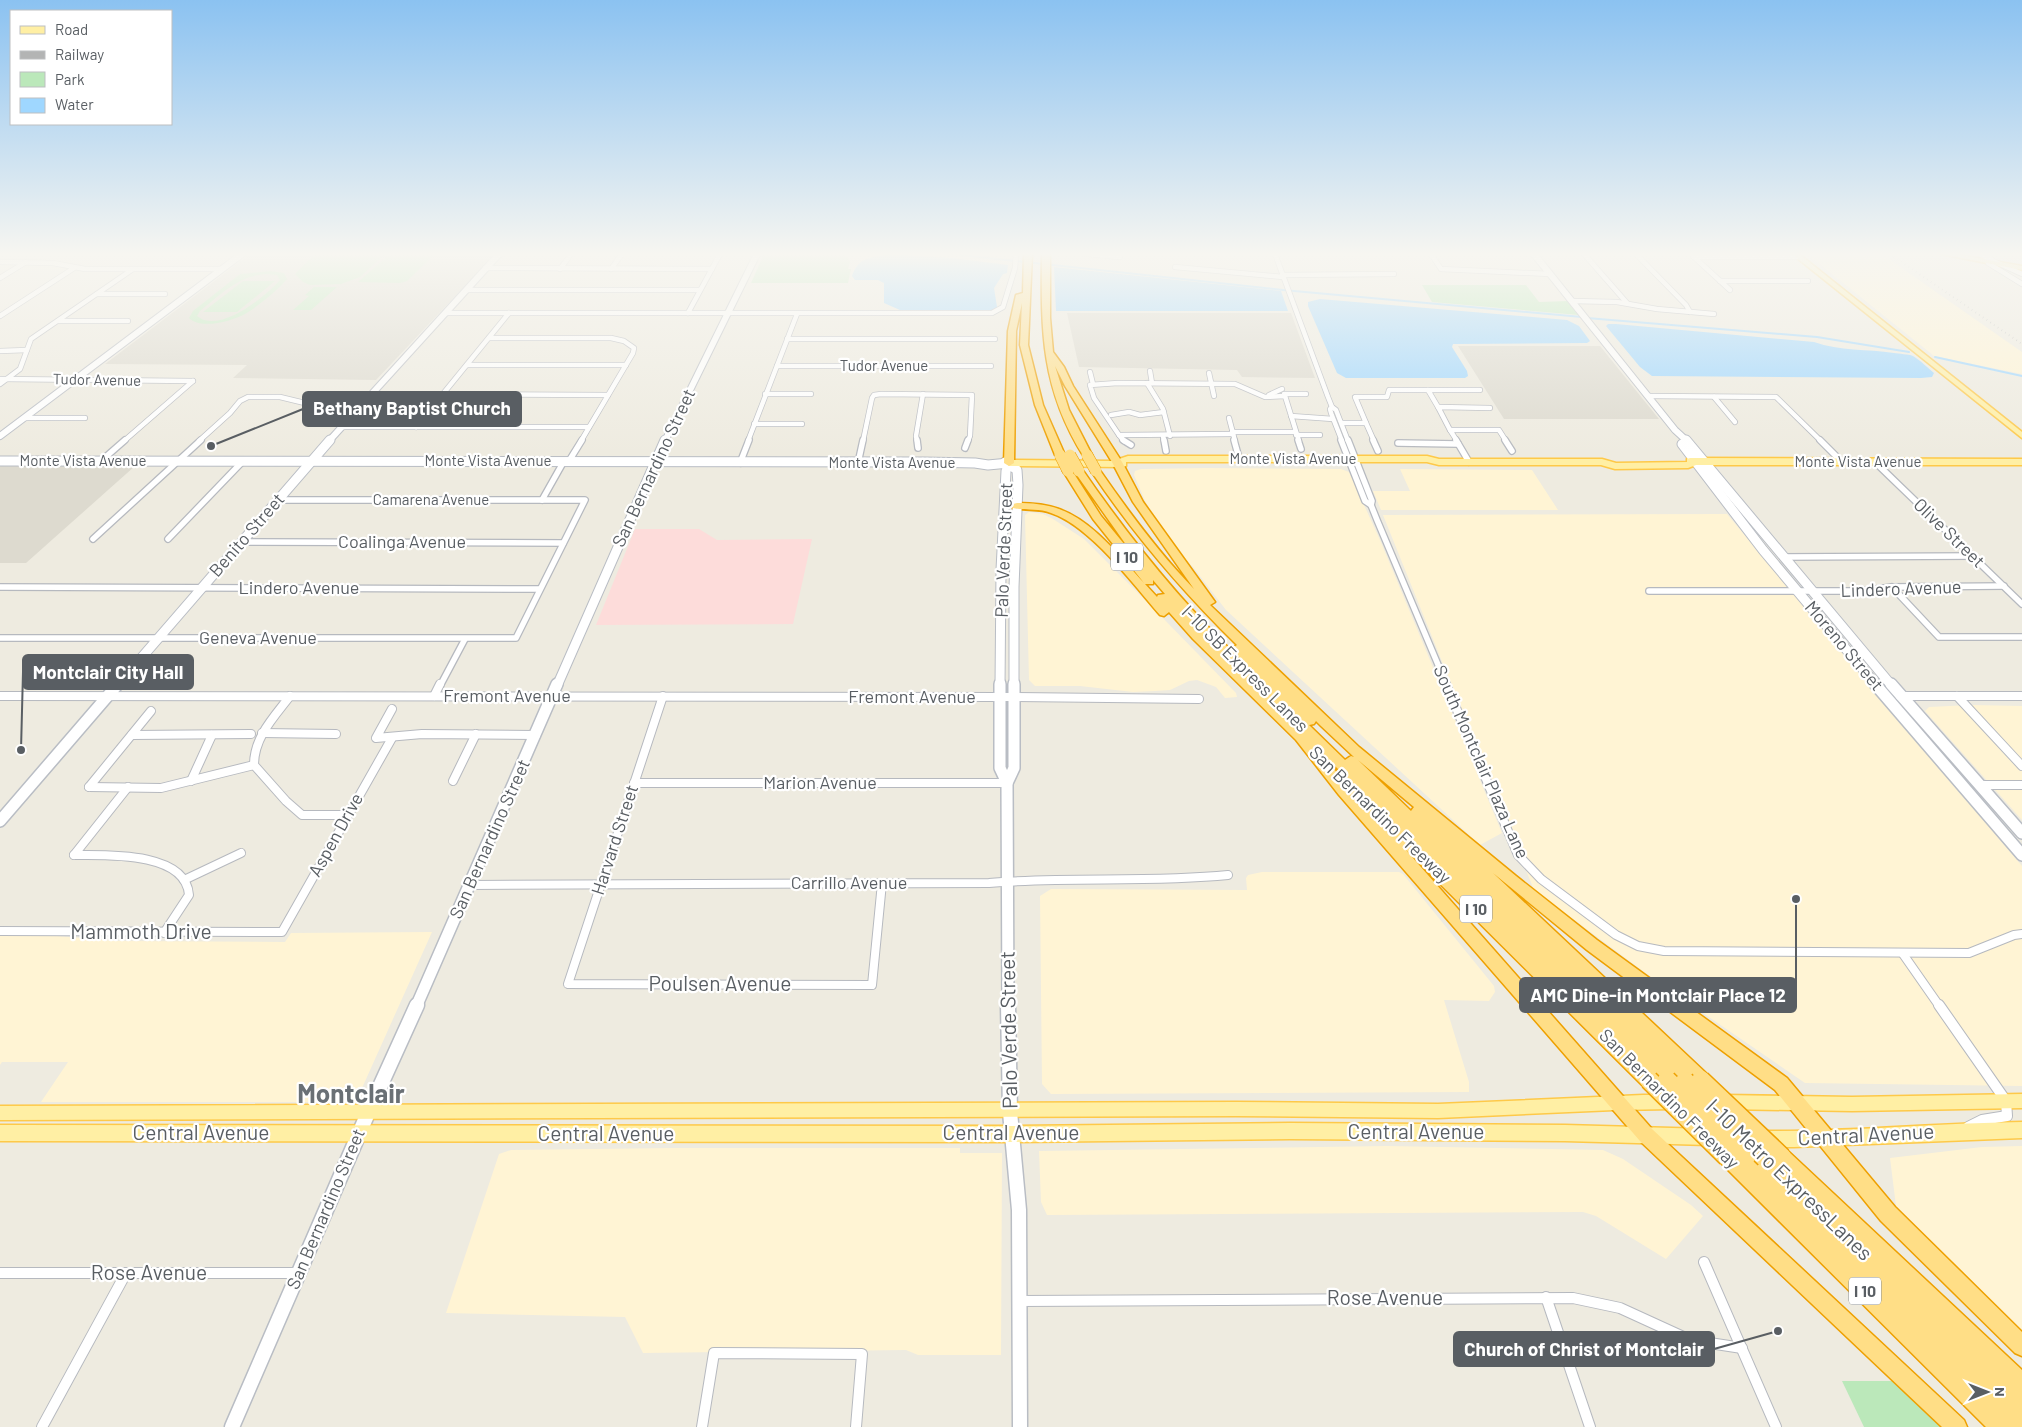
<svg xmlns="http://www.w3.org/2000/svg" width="2022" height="1427" viewBox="0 0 2022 1427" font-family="Barlow,sans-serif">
  <rect width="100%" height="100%" fill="#eeebe0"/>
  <g fill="#fff4d4">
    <polygon points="1807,254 1863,254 1886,257 2022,352 2022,374 1934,356"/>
    <polygon points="1206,468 1341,469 1349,472 1380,540 1502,833 1480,845 1226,610 1193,567 1183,557 1146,503 1134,475 1135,471 1141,469"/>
    <polygon points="1400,469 1532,470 1558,510 1381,510 1373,491 1410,491"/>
    <polygon points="1029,512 1043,514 1053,519 1084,539 1162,617 1236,693 1237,697 1225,698 1216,687 1197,680 1189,681 1170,690 1155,691 1133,692 1080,686 1035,686 1029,680 1025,515"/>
    <polygon points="1727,514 2022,866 2022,1086 1805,1083 1655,980 1534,890 1383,515"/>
    <polygon points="1970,705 2022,706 2022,820 1925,711 1929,707"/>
    <polygon points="1262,872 1399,872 1403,874 1494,986 1495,992 1489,1001 1444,1000 1469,1082 1469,1092 1051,1094 1042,1084 1040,896 1051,889 1247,890 1246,878 1248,875"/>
    <polygon points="432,932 358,1097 352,1102 41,1102 68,1062 2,1062 0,1065 0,936 57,936 116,941 285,942 291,933"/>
    <polygon points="1387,1146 1603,1150 1623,1159 1691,1205 1703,1216 1666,1259 1596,1216 1583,1212 1047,1215 1041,1202 1039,1151"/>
    <polygon points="2022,1146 2022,1336 1896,1206 1890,1158 1982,1147"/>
    <polygon points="674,1148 960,1148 960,1153 1002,1153 1001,1355 918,1355 906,1350 643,1353 625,1317 446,1313 499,1154 511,1150"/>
  </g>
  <g fill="#dddacf">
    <polygon points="250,254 495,254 376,380 233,378 247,365 105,364"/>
    <polygon points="1067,313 1291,313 1315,378 1242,377 1237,370 1079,367"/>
    <polygon points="1458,346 1600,346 1659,419 1504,419"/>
    <polygon points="0,466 135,466 26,563 0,563"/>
  </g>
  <polygon fill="#fddcda" points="635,529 699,529 717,540 812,539 793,624 596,625"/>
  <g fill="#bbe8ba" fill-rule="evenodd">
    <polygon points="315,254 382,254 384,255 360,277 341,284 310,285 303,282 295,274"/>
    <polygon points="390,254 435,254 407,281 400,283 358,282"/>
    <polygon points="764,254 847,254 850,262 848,269 851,269 848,283 751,283"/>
    <path d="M271 271 284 273 287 279C278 290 257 307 245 314 232 321 201 330 189 318L193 311 240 274ZM267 274 277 275 280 280C266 296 219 335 197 316L200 311C221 294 239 275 267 274Z"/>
    <polygon points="243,281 275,281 237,312 203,312"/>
    <polygon points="1422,285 1526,285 1539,302 1568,301 1579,315 1432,302"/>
    <polygon points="314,287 337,287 311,310 293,310 309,296 305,295"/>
    <polygon points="1842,1381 1901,1381 1950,1427 1864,1427"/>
  </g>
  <g fill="#9fd7ff">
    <path d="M890 254 951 258 1008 265 1007 273 1003 274 994 288 997 307 991 311H977L900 310 884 303V283L878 280H855L852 276C859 256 871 258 890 254Z"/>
    <polygon points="1054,267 1281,291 1288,311 1056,311"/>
    <polygon points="1320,299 1567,320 1579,326 1590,341 1587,343 1453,344 1452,347 1467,371 1468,376 1465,378 1346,378 1337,373 1308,306 1308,302"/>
    <path d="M1608 324H1616L1814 342C1840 351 1867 349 1894 353 1899 354 1908 354 1913 356 1920 360 1928 368 1934 373L1932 377 1921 378 1652 376 1640 367 1606 326Z"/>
  </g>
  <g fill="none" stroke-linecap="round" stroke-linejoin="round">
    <g stroke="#9fd7ff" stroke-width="2">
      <polyline points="952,254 1283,290 1582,317"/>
      <polyline points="1587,318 1817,337 1909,352"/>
      <polyline points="1935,357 2022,376"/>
    </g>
    <defs>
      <g id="street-far3">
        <polyline points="1087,254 1120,257"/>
        <polyline points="1275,254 1328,397 1332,407 1336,410 1348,441"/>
        <polyline points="1431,254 1441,269 1550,274"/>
        <polyline points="1584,254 1627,303"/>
        <polyline points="1636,254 1686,305 1690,312"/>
        <polyline points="1693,256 1730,290"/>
        <polyline points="1694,257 1798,257"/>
        <polyline points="0,262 53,263 85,269 222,269"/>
        <polyline points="1175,267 1283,277"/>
        <polyline points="485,268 712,269"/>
        <polyline points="560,269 569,257"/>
        <polyline points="611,269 622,254"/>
        <polyline points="2022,274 1991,260 1988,263 2022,284"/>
        <polyline points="1282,275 1394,274"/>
        <polyline points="0,278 26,262"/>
        <polyline points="1720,281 1808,281"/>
        <polyline points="466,290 700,290"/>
        <polyline points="97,294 165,294"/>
        <polyline points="1572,301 1617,302 1657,309 1714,314"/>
        <polyline points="445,313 992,313 1003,307 1015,268 1016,254"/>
        <polyline points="688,313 720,254"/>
        <polyline points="0,316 74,268"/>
        <polyline points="58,321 128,321"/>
        <polyline points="489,338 611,338 624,341 634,348 633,353 581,441"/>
        <polyline points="787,339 995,339"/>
        <polyline points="0,351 27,350"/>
        <polyline points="467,365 626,365"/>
        <polyline points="777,366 991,366"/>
        <polyline points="1150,371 1152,383"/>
        <polyline points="1090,372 1093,384"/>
        <polyline points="1209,373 1214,396"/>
        <polyline points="0,379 193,381"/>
        <polyline points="1147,383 1163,409 1170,436"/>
        <polyline points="0,384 20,369 31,339 133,269"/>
        <polyline points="444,394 608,395"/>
        <polyline points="765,394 811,394"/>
        <polyline points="1284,394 1306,394"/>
        <polyline points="1269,395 1282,389"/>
        <polyline points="1648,396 1776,397 1821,441"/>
        <polyline points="1714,397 1735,422"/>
        <polyline points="1332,407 1330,409 1331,413 1342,441"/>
        <polyline points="1438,407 1428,390 1480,390"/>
        <polyline points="1111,415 1129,412 1140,415 1164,412"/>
        <polyline points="1291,416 1333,419"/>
        <polyline points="24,418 85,418"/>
        <polyline points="1229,418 1235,441"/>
        <polyline points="1342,423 1366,423 1374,441"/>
        <polyline points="1366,423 1355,397 1387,397 1389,390 1428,390"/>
        <polyline points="754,424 802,424"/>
        <polyline points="342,427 589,427"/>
        <polyline points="416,427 509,313"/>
        <polyline points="1450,430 1438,407 1490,408"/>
        <polyline points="1232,432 1295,432"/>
        <polyline points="1233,434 1119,435 1094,398 1090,385 1118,383 1235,384 1265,397 1285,396 1299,441"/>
        <polyline points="1119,435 1124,441"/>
        <polyline points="1296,435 1320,435"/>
        <polyline points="1163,436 1164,441"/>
        <polyline points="124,441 193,381"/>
        <polyline points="199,441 230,413 240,401 248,397 280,397 313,405 361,406"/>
        <polyline points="748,441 797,314"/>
        <polyline points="863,441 872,398 874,395 881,394 972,395 970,436 968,441"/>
        <polyline points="917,441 916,436 923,394"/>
        <polyline points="1457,441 1450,430 1499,430 1506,441"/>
      </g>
      <g id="street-far2">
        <polyline points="917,440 918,448"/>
        <polyline points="1123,440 1131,445"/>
        <polyline points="1164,440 1166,451"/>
        <polyline points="1234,440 1239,458"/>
        <polyline points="1298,440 1301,449"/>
        <polyline points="1341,440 1365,501 1371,505"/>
        <polyline points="1348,440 1372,501 1371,505 1377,520 1447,686"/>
        <polyline points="1373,440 1378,451"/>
        <polyline points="1456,440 1469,462"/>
        <polyline points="1505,440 1512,451"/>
        <polyline points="1820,440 1842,462"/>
        <polyline points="1398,443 1458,444"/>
        <polyline points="965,448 968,440"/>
        <polyline points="101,461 125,440"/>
        <polyline points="569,461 582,440"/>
        <polyline points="1875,462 2022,604"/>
        <polyline points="740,463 749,440"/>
        <polyline points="858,463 863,440"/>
        <polyline points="542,500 564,461"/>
        <polyline points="93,539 201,440"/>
        <polyline points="168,539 243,461"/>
        <polyline points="241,542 563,543"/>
        <polyline points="1783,557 1974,556"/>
        <polyline points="0,587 539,589"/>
        <polyline points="1892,587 1939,637 2022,637"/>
        <polyline points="1649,591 1860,591 1892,587 2004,586"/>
        <polyline points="0,638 516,638 585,500 278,500"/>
        <polyline points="440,686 465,639"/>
      </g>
      <g id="street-far1">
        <polyline points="1446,684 1518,855 1541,879 1616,935 1638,946 1664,951 1969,953 2014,935 2022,934"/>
        <polyline points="0,696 1014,697 1199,699"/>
        <path d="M290 696C274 717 254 737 254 765L286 801 302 815H347"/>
        <polyline points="434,696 440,684"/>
        <polyline points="663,696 568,984 872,985 882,883"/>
        <polyline points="1900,696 2022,696"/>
        <polyline points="1957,696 2022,766"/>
        <polyline points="392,709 376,738 422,734 536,735"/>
        <polyline points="262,733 336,734"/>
        <polyline points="132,735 251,734"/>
        <polyline points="191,781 212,735"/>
        <polyline points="453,781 476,734"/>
        <polyline points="634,783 1007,783"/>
        <polyline points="1980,785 2022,785"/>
        <polyline points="89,787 161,788 254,765"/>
        <polyline points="89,787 151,711"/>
        <path d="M74 855C105 855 186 851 189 895L164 933"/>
        <polyline points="74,855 128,787"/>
        <polyline points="184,880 241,853"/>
        <path d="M470 885 989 883C1069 876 1148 883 1228 875"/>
        <polyline points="0,931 282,932 392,738"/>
        <polyline points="1903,954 1940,1007"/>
      </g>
      <g id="street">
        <polyline points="1939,1005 2006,1101 2007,1116 1982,1120 1968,1127"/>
        <polyline points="1704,1262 1776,1427"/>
        <polyline points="0,1273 298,1273"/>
        <polyline points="1546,1297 1590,1427"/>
        <polyline points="1019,1301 1573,1298 1620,1308 1690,1340 1742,1348"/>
        <polyline points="42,1427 126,1273"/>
        <polyline points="702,1427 714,1353 862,1354 856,1427"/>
      </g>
      <g id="secondary-far3">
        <polyline points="1534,254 1675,430 1687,441"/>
        <polyline points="1981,254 1991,260"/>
        <polyline points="0,436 242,254"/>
        <polyline points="329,441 499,254"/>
        <polyline points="665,441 757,254"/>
      </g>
      <g id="secondary-far2">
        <polyline points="1686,440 1892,686"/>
        <polyline points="1682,444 1763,550 1877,686"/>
        <polyline points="0,461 924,462 975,463 988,465 1009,463"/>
        <polyline points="1005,462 1017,470 1018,485 1014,587 1014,686"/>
        <polyline points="117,686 330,440"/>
        <polyline points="557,686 665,440"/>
        <polyline points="1000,686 1001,570 1006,471 1009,463"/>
      </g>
      <g id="secondary-far1">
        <polyline points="1000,684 1000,768 1007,783 1008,1007"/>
        <polyline points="1875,684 2022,855"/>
        <polyline points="1891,684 2022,833"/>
        <polyline points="1007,783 1014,768 1014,684"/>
        <polyline points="0,821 118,684"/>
        <polyline points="416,1007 557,684"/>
      </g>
      <g id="secondary">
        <polyline points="1008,1005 1010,1112 1019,1210 1020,1427"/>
        <polyline points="232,1427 368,1113 417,1005"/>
      </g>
      <g id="primary">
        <polygon points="1792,254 1799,254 2022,432 2022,438"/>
        <polygon points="1941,254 1955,254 2022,266 2022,270"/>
        <polygon points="1128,456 1427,456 1439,459 1602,459 1616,463 1687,462 1687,459 1690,458 2022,459 2022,465 1696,465 1688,468 1615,469 1601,465 1439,465 1427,462 1126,462 1126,466 1123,467 1009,466 1005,463 1009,460 1113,461"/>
        <polygon points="2022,1094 2022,1108 1852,1111 1724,1109 1719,1107 1716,1102 1719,1097 1724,1095 1852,1097"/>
        <polygon points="1643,1095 1673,1095 1678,1097 1681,1102 1678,1107 1673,1109 1614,1110 1438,1118 1236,1116 0,1120 0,1106 1236,1102 1438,1104"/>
        <path d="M2022 1122V1138L1794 1147H1762L1756 1144 1754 1139 1756 1134 1762 1131C1849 1132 1935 1123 2022 1122Z"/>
        <polygon points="1290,1123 1565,1125 1708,1129 1714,1132 1716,1137 1714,1142 1708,1145 1565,1141 1290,1139 1014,1142 0,1141 0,1125 1014,1126"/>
      </g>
      <g id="highway">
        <polygon points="1024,254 1032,254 1028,345 1043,405 1065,455 1060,458 1055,455 1035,405 1020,345 1022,303 1016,331 1014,463 1009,466 1004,463 1008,331 1016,295 1023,293"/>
        <path d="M1042 254H1050V318L1053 352 1064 367 1073 386 1122 462 1143 502 1215 602 1210 605 1359 747 1516 876 1597 940 1787 1078 1895 1207 2022 1332V1356L2015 1353 1881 1221 1775 1090 1587 950 1493 873 1707 1074 1709 1080 1707 1086 1701 1088 1692 1083 1691 1087 1685 1089 1674 1082 1673 1086 1667 1088 1657 1081 1655 1086 1649 1088 1643 1086 1405 849 1652 1129 1964 1420 1967 1427H1942L1640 1141 1339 795 1296 740 1193 639 1169 612 1164 616 1160 615C1133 584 1090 526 1051 513 1039 508 1026 511 1013 508V504L1017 503C1031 503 1046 504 1059 509 1093 521 1120 557 1144 583L1093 519 1063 471 1068 468 1071 469 1101 516 1134 556 1074 471 1079 468 1082 469C1132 542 1186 608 1250 669L1231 649 1237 645C1182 591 1134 535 1091 471L1096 468 1099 469C1128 511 1158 552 1194 589L1133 502 1112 462 1065 386 1055 366 1069 410 1092 455 1090 457H1084C1041 389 1041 331 1042 254ZM1153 580 1165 594 1158 595 1157 597 1145 584H1153ZM1316 721 1321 726 1354 757 1351 756 1345 760 1309 725 1314 724ZM1317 748 1356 787 1351 790ZM1358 760 1414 807 1411 811Z"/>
        <polygon points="1727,1148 1738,1155 1740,1151 1746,1148 1757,1156 1759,1152 1765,1149 1774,1155 1776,1151 1782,1148 1788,1151 2022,1370 2022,1427 1986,1427 1721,1163 1718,1157 1721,1151"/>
      </g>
    </defs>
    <use href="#street-far3" stroke="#b6b9bf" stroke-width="6"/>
    <use href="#street-far2" stroke="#b6b9bf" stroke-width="8"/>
    <use href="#street-far1" stroke="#b6b9bf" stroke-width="10"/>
    <use href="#street" stroke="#b6b9bf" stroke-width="12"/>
    <use href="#secondary-far3" stroke="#b9bdc4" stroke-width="8"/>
    <use href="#secondary-far2" stroke="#b9bdc4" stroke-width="11"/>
    <use href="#secondary-far1" stroke="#b9bdc4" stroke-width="14"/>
    <use href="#secondary" stroke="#b9bdc4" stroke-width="17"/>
    <use href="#primary" stroke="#fec949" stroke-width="3"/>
    <use href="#highway" stroke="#eea000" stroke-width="3"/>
    <use href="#street-far3" stroke="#fff" stroke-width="4.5"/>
    <use href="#street-far2" stroke="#fff" stroke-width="5.5"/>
    <use href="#street-far1" stroke="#fff" stroke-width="8"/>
    <use href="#street" stroke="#fff" stroke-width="10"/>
    <use href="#secondary-far3" stroke="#fff" stroke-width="6"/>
    <use href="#secondary-far2" stroke="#fff" stroke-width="9"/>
    <use href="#secondary-far1" stroke="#fff" stroke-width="11"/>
    <use href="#secondary" stroke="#fff" stroke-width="14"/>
    <use href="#primary" fill="#ffefa4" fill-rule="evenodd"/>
    <use href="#highway" fill="#ffde86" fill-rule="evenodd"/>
    <polyline stroke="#b3b4b4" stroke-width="2" stroke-dasharray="0.5 4" stroke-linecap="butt" points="1890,254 2022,344"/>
    <defs>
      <g id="highway-bridge-far1">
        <polyline points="1060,455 1068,471"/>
        <polyline points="1070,455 1079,471"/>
        <polyline points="1087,455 1096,471"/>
      </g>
      <g id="highway-bridge">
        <polyline points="1649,1080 1727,1157"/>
        <polyline points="1667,1080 1746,1157"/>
        <polyline points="1701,1080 1782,1157"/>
        <polyline points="1685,1081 1765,1158"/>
      </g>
    </defs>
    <use href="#highway-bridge-far1" stroke="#eea000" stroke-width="12" stroke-linecap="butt"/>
    <use href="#highway-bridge" stroke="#eea000" stroke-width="21" stroke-linecap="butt"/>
    <use href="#highway-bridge-far1" stroke="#ffde86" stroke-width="11"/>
    <use href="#highway-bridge" stroke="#ffde86" stroke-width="18"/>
  </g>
  <linearGradient id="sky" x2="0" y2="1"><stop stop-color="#8bc2f1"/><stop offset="0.56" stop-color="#f7f6f1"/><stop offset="1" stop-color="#f7f6f1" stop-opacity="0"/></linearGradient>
  <rect width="2022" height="454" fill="url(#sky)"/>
  <g text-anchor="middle" stroke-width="4.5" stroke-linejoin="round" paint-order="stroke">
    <g font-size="15" fill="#595e63" stroke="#fff">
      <text x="884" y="371">Tudor Avenue</text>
      <text transform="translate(97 380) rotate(1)" y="5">Tudor Avenue</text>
      <text x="1293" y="464">Monte Vista Avenue</text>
      <text x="83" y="466">Monte Vista Avenue</text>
      <text x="488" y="466">Monte Vista Avenue</text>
      <text x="1858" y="467">Monte Vista Avenue</text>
      <text x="892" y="468">Monte Vista Avenue</text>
      <text x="431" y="505">Camarena Avenue</text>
    </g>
    <g fill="#fff" stroke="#8b8e92" stroke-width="1">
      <rect x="1111" y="543.5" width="32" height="27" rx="4"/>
      <rect x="1460" y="895.5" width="32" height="27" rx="4"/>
      <rect x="1849" y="1277.5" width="32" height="27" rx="4"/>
    </g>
    <g font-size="16" font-weight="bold" fill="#595e63">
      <text x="1127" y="563">I 10</text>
      <text x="1476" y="915">I 10</text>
      <text x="1865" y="1297">I 10</text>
    </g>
    <g font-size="18" fill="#595e63" stroke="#fff">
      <text transform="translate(654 468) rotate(-65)" y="6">San Bernardino Street</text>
      <text transform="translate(1949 533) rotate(44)" y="6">Olive Street</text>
      <text transform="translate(247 535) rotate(-49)" y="6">Benito Street</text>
      <text x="402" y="548">Coalinga Avenue</text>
      <text transform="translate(1004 550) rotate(-88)" y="6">Palo Verde Street</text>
      <text x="299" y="594">Lindero Avenue</text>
      <text transform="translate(1901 589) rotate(-2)" y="6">Lindero Avenue</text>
      <text x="258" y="644">Geneva Avenue</text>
      <text transform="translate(1844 646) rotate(50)" y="6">Moreno Street</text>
      <text transform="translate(1245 669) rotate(45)" y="6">I-10 SB Express Lanes</text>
      <text x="507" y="702">Fremont Avenue</text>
      <text x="912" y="703">Fremont Avenue</text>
      <text transform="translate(1481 762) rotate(66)" y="6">South Montclair Plaza Lane</text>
      <text x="820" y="789">Marion Avenue</text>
      <text transform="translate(1380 815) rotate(44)" y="6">San Bernardino Freeway</text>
      <text transform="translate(336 835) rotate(-61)" y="6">Aspen Drive</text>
      <text transform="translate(490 839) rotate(-66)" y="6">San Bernardino Street</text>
      <text transform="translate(615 840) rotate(-72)" y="6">Harvard Street</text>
      <text x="849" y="889">Carrillo Avenue</text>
      <text transform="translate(1669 1099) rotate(45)" y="6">San Bernardino Freeway</text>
      <text transform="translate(326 1209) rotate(-67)" y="6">San Bernardino Street</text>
    </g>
    <g font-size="21" fill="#595e63" stroke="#fff">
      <text x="141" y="939">Mammoth Drive</text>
      <text x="720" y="991">Poulsen Avenue</text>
      <text transform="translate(1009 1030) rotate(-91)" y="7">Palo Verde Street</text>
      <text x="1416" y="1139">Central Avenue</text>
      <text x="201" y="1140">Central Avenue</text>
      <text x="1011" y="1140">Central Avenue</text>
      <text x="606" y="1141">Central Avenue</text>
      <text transform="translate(1866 1135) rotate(-3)" y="7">Central Avenue</text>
      <text transform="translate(1789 1180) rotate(44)" y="7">I-10 Metro ExpressLanes</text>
      <text x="149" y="1280">Rose Avenue</text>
      <text x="1385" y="1305">Rose Avenue</text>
    </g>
    <g font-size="26" font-weight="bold" fill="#6a7075" stroke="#fff">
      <text x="351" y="1103">Montclair</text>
    </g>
  </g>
  <path fill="none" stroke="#595e63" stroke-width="2" d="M211 446L303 409M21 750L23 672M1796 899L1796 995M1778 1331L1714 1349"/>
  <g fill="#595e63" stroke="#fff" stroke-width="2">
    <circle cx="211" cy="446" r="5"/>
    <circle cx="21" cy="750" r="5"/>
    <circle cx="1796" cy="899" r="5"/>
    <circle cx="1778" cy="1331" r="5"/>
  </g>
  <g fill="#595e63" stroke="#595e63" stroke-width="2">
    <rect x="303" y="392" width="218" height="34" rx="5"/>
    <rect x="23" y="655" width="170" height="34" rx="5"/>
    <rect x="1520" y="978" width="276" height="34" rx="5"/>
    <rect x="1454" y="1332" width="260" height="34" rx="5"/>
  </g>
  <g font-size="19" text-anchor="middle" font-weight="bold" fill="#fff">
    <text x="412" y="415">Bethany Baptist Church</text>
    <text x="108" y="679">Montclair City Hall</text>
    <text x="1658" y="1002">AMC Dine-in Montclair Place 12</text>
    <text x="1584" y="1356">Church of Christ of Montclair</text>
  </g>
  <rect x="10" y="10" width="162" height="115" fill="#ffffff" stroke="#bdbfc1"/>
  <rect x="20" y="26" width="25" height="8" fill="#ffefa4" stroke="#bdbfc1"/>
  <text x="55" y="35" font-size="15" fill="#595e63">Road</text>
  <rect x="20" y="51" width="25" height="8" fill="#b3b4b4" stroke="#bdbfc1"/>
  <text x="55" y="60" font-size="15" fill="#595e63">Railway</text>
  <rect x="20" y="72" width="25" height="15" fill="#bbe8ba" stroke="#bdbfc1"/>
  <text x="55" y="85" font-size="15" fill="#595e63">Park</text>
  <rect x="20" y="98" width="25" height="15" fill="#9fd7ff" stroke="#bdbfc1"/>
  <text x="55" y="110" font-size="15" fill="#595e63">Water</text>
  <g transform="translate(1987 1392) rotate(90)" stroke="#ffffff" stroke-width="4" paint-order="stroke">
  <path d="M0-4L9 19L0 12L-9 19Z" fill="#595e63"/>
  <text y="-8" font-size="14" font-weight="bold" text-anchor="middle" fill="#595e63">N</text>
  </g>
</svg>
